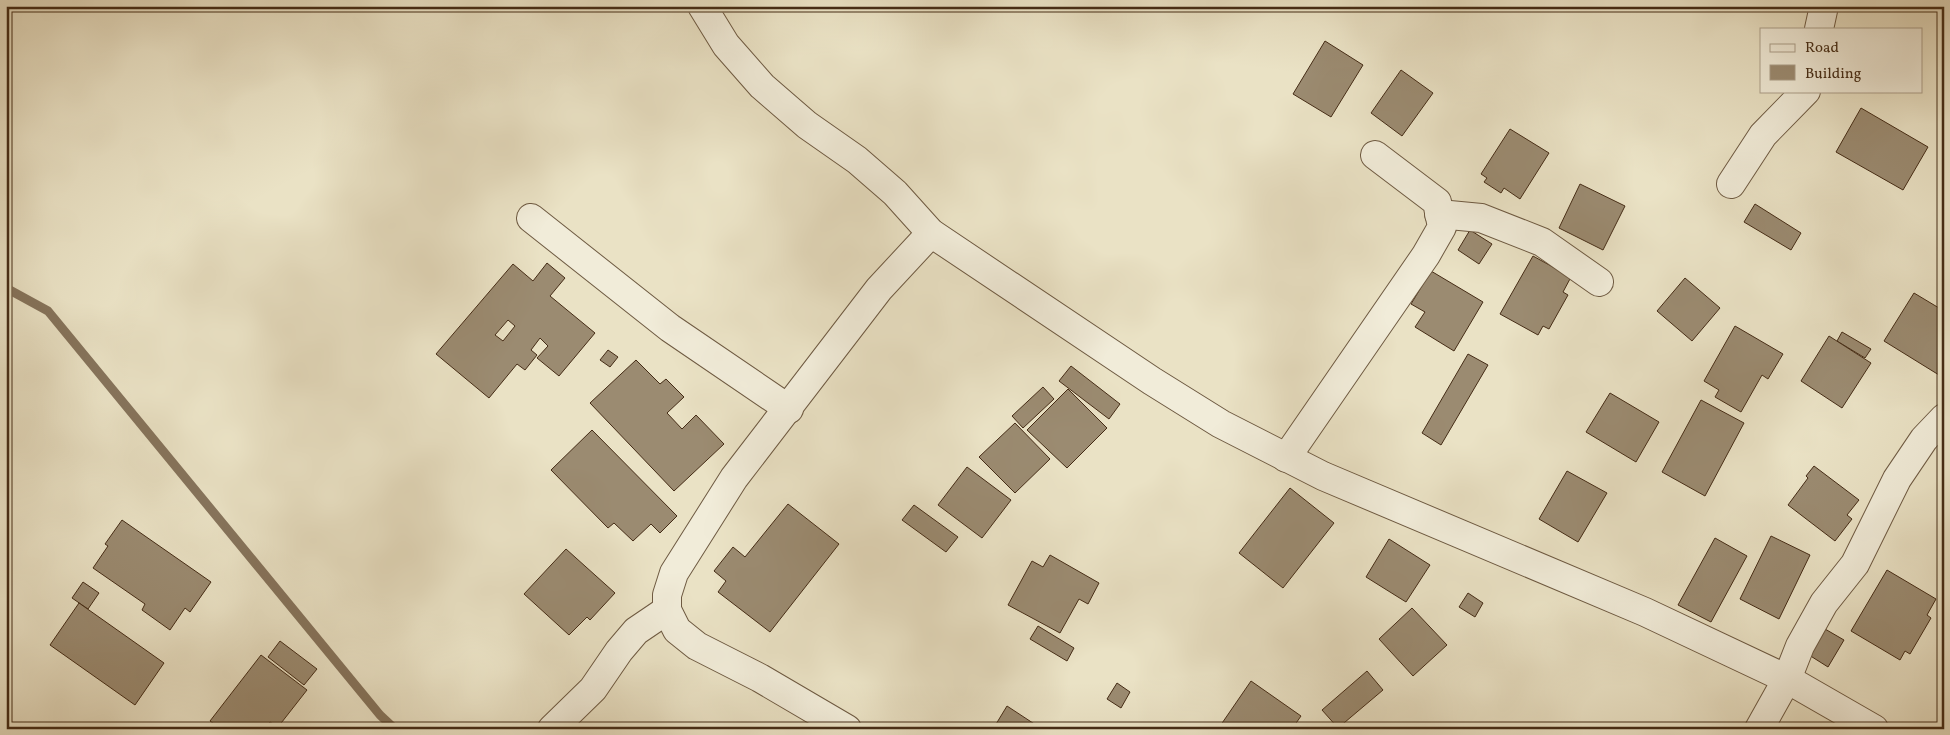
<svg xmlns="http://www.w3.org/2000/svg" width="1950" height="735" viewBox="0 0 1950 735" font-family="Vollkorn,serif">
  <rect width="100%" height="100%" fill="#eae2c5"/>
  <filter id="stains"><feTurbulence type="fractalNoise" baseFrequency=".004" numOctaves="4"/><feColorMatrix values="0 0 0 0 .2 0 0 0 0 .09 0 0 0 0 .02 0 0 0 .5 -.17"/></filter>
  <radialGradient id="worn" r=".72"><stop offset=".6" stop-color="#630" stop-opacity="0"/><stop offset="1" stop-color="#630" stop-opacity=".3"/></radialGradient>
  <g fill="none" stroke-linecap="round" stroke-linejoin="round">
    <polyline stroke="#86745c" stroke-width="9" points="6,288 48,311 380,715 395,729"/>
  </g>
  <g fill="#9b8b71" stroke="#452c16" fill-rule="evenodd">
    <polygon points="1325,41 1363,65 1331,117 1293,94"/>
    <polygon points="1401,70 1433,93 1402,136 1371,113"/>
    <polygon points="1861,108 1928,147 1903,190 1836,152"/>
    <polygon points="1510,129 1549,153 1520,199 1504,188 1501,193 1484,182 1487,178 1481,174"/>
    <polygon points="1580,184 1625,206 1603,250 1559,228"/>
    <polygon points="1755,204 1801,233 1791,250 1744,222"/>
    <polygon points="1470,230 1492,244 1479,264 1458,250"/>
    <polygon points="1533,256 1571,277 1563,292 1568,295 1549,329 1543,326 1538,335 1500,314"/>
    <path d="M547 263 565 278 550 296 595 333 559 376 537 358 548 346 540 338 531 350 537 355 525 370 517 364 489 398 436 354 513 264 533 281ZM508 320 515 326 503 341 495 335Z"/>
    <polygon points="1431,271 1483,302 1454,351 1415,327 1425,312 1411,304"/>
    <polygon points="1685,278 1720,308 1692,341 1657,311"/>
    <polygon points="1914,293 1944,311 1944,367 1939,375 1884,341"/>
    <polygon points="1735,326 1783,354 1768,379 1762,375 1741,412 1715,397 1719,390 1704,381"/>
    <polygon points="1842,332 1871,349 1865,358 1837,341"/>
    <polygon points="1829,336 1871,363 1842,408 1801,381"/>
    <polygon points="608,350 618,357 610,367 600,360"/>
    <polygon points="1468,354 1488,365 1441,445 1422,433"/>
    <polygon points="636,360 660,384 666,379 684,397 667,413 682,429 696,415 724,444 674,491 590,403"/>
    <polygon points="1071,366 1120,404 1109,419 1059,381"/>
    <polygon points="1043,387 1054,399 1023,428 1012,416"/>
    <polygon points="1068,389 1107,428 1067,468 1027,430"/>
    <polygon points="1610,393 1659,422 1636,462 1586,432"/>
    <polygon points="1701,400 1744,423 1705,496 1662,472"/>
    <polygon points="1015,423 1050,459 1015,493 979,457"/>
    <polygon points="592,430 677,516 660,533 651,524 633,541 614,523 608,528 551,470"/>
    <polygon points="1814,466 1859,500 1847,515 1852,519 1835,541 1788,505 1808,478 1806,476"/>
    <polygon points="967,467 1011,500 982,538 938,505"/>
    <polygon points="1567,471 1607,493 1578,542 1539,519"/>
    <polygon points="1290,488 1334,523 1283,588 1239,553"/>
    <polygon points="788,504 839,544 770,632 718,592 726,581 714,571 733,547 745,557"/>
    <polygon points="914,505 958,537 946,552 902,520"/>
    <polygon points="122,520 211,582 190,612 185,608 170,630 142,610 145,604 93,568 108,546 105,544"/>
    <polygon points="1771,536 1810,555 1779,619 1740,599"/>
    <polygon points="1715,538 1747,556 1711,622 1678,605"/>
    <polygon points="1389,539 1430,565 1406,602 1366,577"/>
    <polygon points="566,549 615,593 590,620 587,617 569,635 524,594"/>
    <polygon points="1050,555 1099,583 1088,604 1079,599 1060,633 1008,605 1032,561 1043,567"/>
    <polygon points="1887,570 1936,599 1927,615 1931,618 1910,654 1905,651 1900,660 1851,631"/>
    <polygon points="83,582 99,593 88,609 72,598"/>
    <polygon points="1468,593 1483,603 1475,617 1459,607"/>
    <polygon points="79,603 164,663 135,705 50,645"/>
    <polygon points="1412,608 1447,645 1413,676 1379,639"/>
    <polygon points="1038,626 1074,648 1067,661 1030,639"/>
    <polygon points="1825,629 1844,640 1828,667 1809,655"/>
    <polygon points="280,641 317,669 304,685 268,657"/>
    <polygon points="261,655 307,690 278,727 270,722 264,729 221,729 210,721"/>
    <polygon points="1367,671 1383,690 1338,728 1322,710"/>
    <polygon points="1251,681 1301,716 1292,729 1218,729"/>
    <polygon points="1117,683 1130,692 1121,708 1107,699"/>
    <polygon points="1007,706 1042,729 993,729"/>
    <polygon points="1785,724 1793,729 1783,729"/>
  </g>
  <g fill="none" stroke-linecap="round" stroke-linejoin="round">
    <defs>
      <g id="minor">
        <polyline points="702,6 726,45 762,86 807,125 857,160 895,193 931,233 1152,381 1221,424 1323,476 1645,612 1787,679 1874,729"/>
        <polyline points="1819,29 1824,6"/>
        <polyline points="1731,184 1763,135 1806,91"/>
        <polyline points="1439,214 1481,218 1542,242 1599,282"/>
        <polyline points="531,218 670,328 789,409"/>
        <polyline points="1286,458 1426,255 1442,227 1437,202 1375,155"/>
        <polyline points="552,729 593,689 619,651 636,631 667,610"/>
        <polyline points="847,729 760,678 697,646 677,630 667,610 667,595 674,573 734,478 879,289 931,233"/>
        <polyline points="1759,729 1787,679 1800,646 1824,603 1855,564 1897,479 1924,439 1944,418"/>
      </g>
    </defs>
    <use href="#minor" stroke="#6e5a42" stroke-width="30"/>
    <use href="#minor" stroke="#f1ecd9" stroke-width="28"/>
  </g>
  <rect width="1950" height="735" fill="none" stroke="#eae2c5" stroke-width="25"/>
  <rect x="8" y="8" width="1935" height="720" fill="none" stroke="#452c16" stroke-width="2.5"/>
  <rect x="12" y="12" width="1925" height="710" fill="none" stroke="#452c16"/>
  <rect x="1760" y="28" width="162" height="65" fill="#f1ecd9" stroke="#ac9f8b"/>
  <rect x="1770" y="44" width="25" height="8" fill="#f1ecd9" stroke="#ac9f8b"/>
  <text x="1805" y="52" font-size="15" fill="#452c16">Road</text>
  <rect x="1770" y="65" width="25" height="15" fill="#9b8b71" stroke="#ac9f8b"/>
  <text x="1805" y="78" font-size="15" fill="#452c16">Building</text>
  <rect width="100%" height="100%" filter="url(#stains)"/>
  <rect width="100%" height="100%" fill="url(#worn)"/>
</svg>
